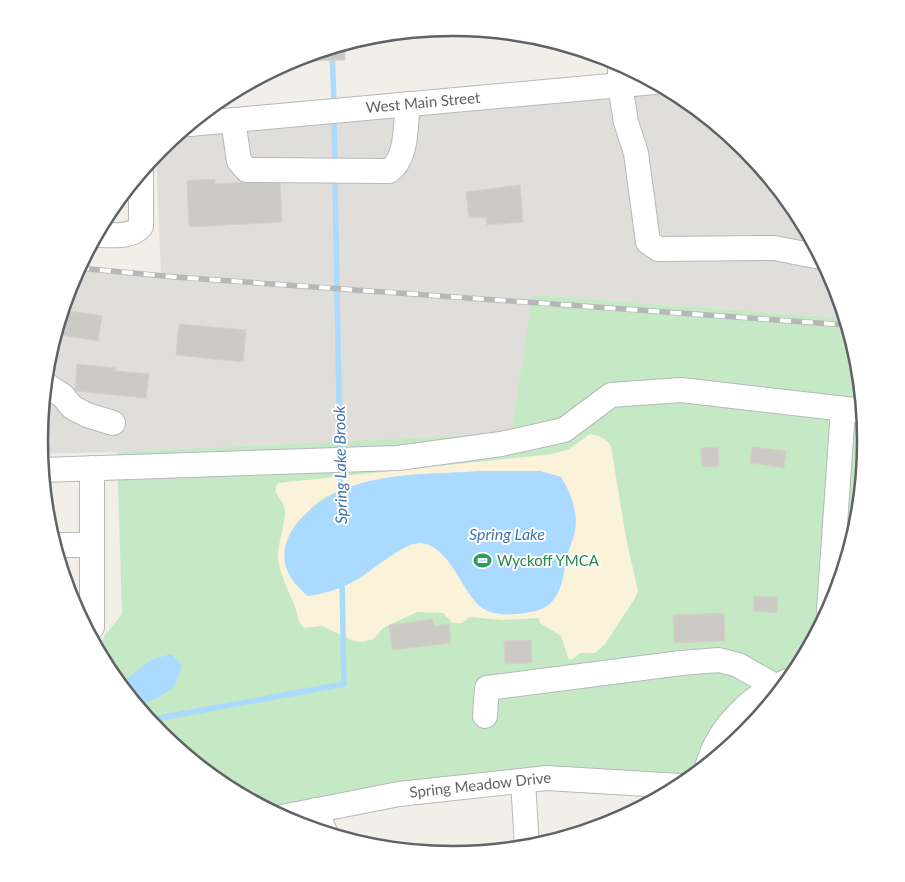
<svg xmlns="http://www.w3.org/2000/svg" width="905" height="882" viewBox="0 0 905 882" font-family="Lato,sans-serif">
  <rect width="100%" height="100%" fill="#f1efe8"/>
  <polygon fill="#e0deda" points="661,86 682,97 745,149 796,212 835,283 845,318 534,295 511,433 117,452 40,454 39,441 47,360 71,282 80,265 161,273 156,153 186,127"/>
  <polygon fill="#c5e8c5" points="533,295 845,318 858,361 866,441 858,522 834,599 796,671 745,734 682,785 525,776 276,813 223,785 160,733 109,670 98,651 105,635 122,614 117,452 511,433"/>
  <path fill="#fbf3d9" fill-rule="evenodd" d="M590 434C599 436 606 438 611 446L626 538 638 591 635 598 605 644 595 653H580L574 658 569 660 561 636 540 623 538 618 502 620 470 617 462 623H453L443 613 417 612 383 628 374 639 363 642 354 641 322 626 304 628C298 622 298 615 295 607 289 591 279 574 278 556 278 543 286 520 285 510 284 503 278 497 275 490L278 483 552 454 569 449ZM482 471H540L561 477 573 539 566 556 561 581 471 595C461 579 440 539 416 543 400 546 373 568 359 578L296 524C305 515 314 504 324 498 371 472 430 475 482 471Z"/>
  <g fill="#aadaff">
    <path d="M482 471H540L561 477C573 496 581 520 572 541 564 559 566 583 554 599 547 609 537 611 525 613 512 615 496 616 484 609 462 596 451 544 420 543 404 543 375 568 361 577 345 587 327 594 308 596 291 582 280 566 286 544 290 529 299 520 310 510 356 470 425 475 482 471Z"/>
    <polygon points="171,654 182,666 173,688 155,699 138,706 120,684 151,660"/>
  </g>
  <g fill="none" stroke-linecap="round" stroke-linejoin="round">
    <g stroke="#aadaff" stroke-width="5.5">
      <polyline points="332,47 334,105"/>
      <polyline points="334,117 335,165"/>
      <polyline points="335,177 340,455"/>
      <polyline points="340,464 341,498"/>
      <polyline points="149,720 344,684 342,579"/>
    </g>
  </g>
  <g fill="#cccac5" stroke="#d6d1c6">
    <polygon points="345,44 345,60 311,61 311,54"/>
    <polygon points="215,179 215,184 280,180 282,222 189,227 187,181"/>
    <polygon points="520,185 523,222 487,225 486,217 469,218 466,192"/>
    <polygon points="62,310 102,316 98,341 55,334"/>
    <polygon points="179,324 246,330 243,362 176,355"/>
    <polygon points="77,364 116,368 115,371 149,374 146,398 75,391"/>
    <polygon points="718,447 719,466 702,467 701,448"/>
    <polygon points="752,447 786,451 784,468 750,463"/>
    <polygon points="754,596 778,597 777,613 753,611"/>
    <polygon points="724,613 725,641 674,643 673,615"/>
    <polygon points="433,619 434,626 449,624 451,643 392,650 389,625"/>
    <polygon points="531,640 532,663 505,664 504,641"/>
  </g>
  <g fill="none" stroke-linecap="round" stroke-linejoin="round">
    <defs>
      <g id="minor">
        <polyline points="620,64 620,85 626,122 636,153 648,242 658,249 774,248 821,257"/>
        <path d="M233 120 239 161 247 170 389 171C408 158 405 125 408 104"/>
        <path id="s1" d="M190 124 654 82"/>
        <path d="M97 234 98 235C112 235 132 238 141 226V172"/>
        <polyline points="45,384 63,396 72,407 87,415 113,423"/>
        <polyline points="42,470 398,458 501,444 564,430 611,395 681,390 863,411"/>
        <polyline points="54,545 92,545"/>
        <polyline points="829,610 843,410"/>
        <polyline points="92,627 92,468"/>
        <polyline points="485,716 487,688 681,663 719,660 738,665 775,686"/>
        <path d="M708 764C719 727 752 694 788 681"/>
        <polyline points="523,781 527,847"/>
        <polyline points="316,810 325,832"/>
        <path id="s2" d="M282 817 399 794 547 778 680 786"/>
      </g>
    </defs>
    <use href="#minor" stroke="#b5b8bc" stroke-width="26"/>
    <use href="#minor" stroke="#fff" stroke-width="24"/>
    <defs>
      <polyline id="rail" points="78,268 175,277 847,325"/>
    </defs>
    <use href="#rail" stroke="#b6b7b8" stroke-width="5.5"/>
    <use href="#rail" stroke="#fff" stroke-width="4" stroke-dasharray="11" stroke-linecap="butt"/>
  </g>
  <defs>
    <symbol id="stadium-bare" viewBox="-9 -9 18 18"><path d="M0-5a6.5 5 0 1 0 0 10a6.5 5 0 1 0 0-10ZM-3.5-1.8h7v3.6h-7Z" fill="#2e9e5b" stroke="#fff" stroke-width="2.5" paint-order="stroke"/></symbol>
  </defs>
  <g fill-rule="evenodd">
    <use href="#stadium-bare" x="470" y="548" width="25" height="25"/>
  </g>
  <g text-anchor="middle" stroke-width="4" stroke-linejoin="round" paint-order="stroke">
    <g font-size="15" fill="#5f6368" stroke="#fff">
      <text dy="5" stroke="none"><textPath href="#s1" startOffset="234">West Main Street</textPath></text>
      <text dy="5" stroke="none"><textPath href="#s2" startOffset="201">Spring Meadow Drive</textPath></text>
    </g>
    <g font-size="15" fill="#27864d" stroke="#fff" text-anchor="start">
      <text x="497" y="566">Wyckoff YMCA</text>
    </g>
    <g font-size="16" font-style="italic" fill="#4174aa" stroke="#fff">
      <text transform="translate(340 465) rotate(-91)" y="6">Spring Lake Brook</text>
      <text x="507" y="540">Spring Lake</text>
    </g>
  </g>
  <path d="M0 0H905V882H0ZM452 36H453A404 404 0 0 1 857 440V442A404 404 0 0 1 453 846H452A404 404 0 0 1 48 442V440A404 404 0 0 1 452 36Z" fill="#fff" fill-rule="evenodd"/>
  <path fill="none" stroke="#5f6368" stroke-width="2.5" d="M452 36H453A404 404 0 0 1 857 440V442A404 404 0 0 1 453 846H452A404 404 0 0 1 48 442V440A404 404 0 0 1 452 36Z"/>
</svg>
